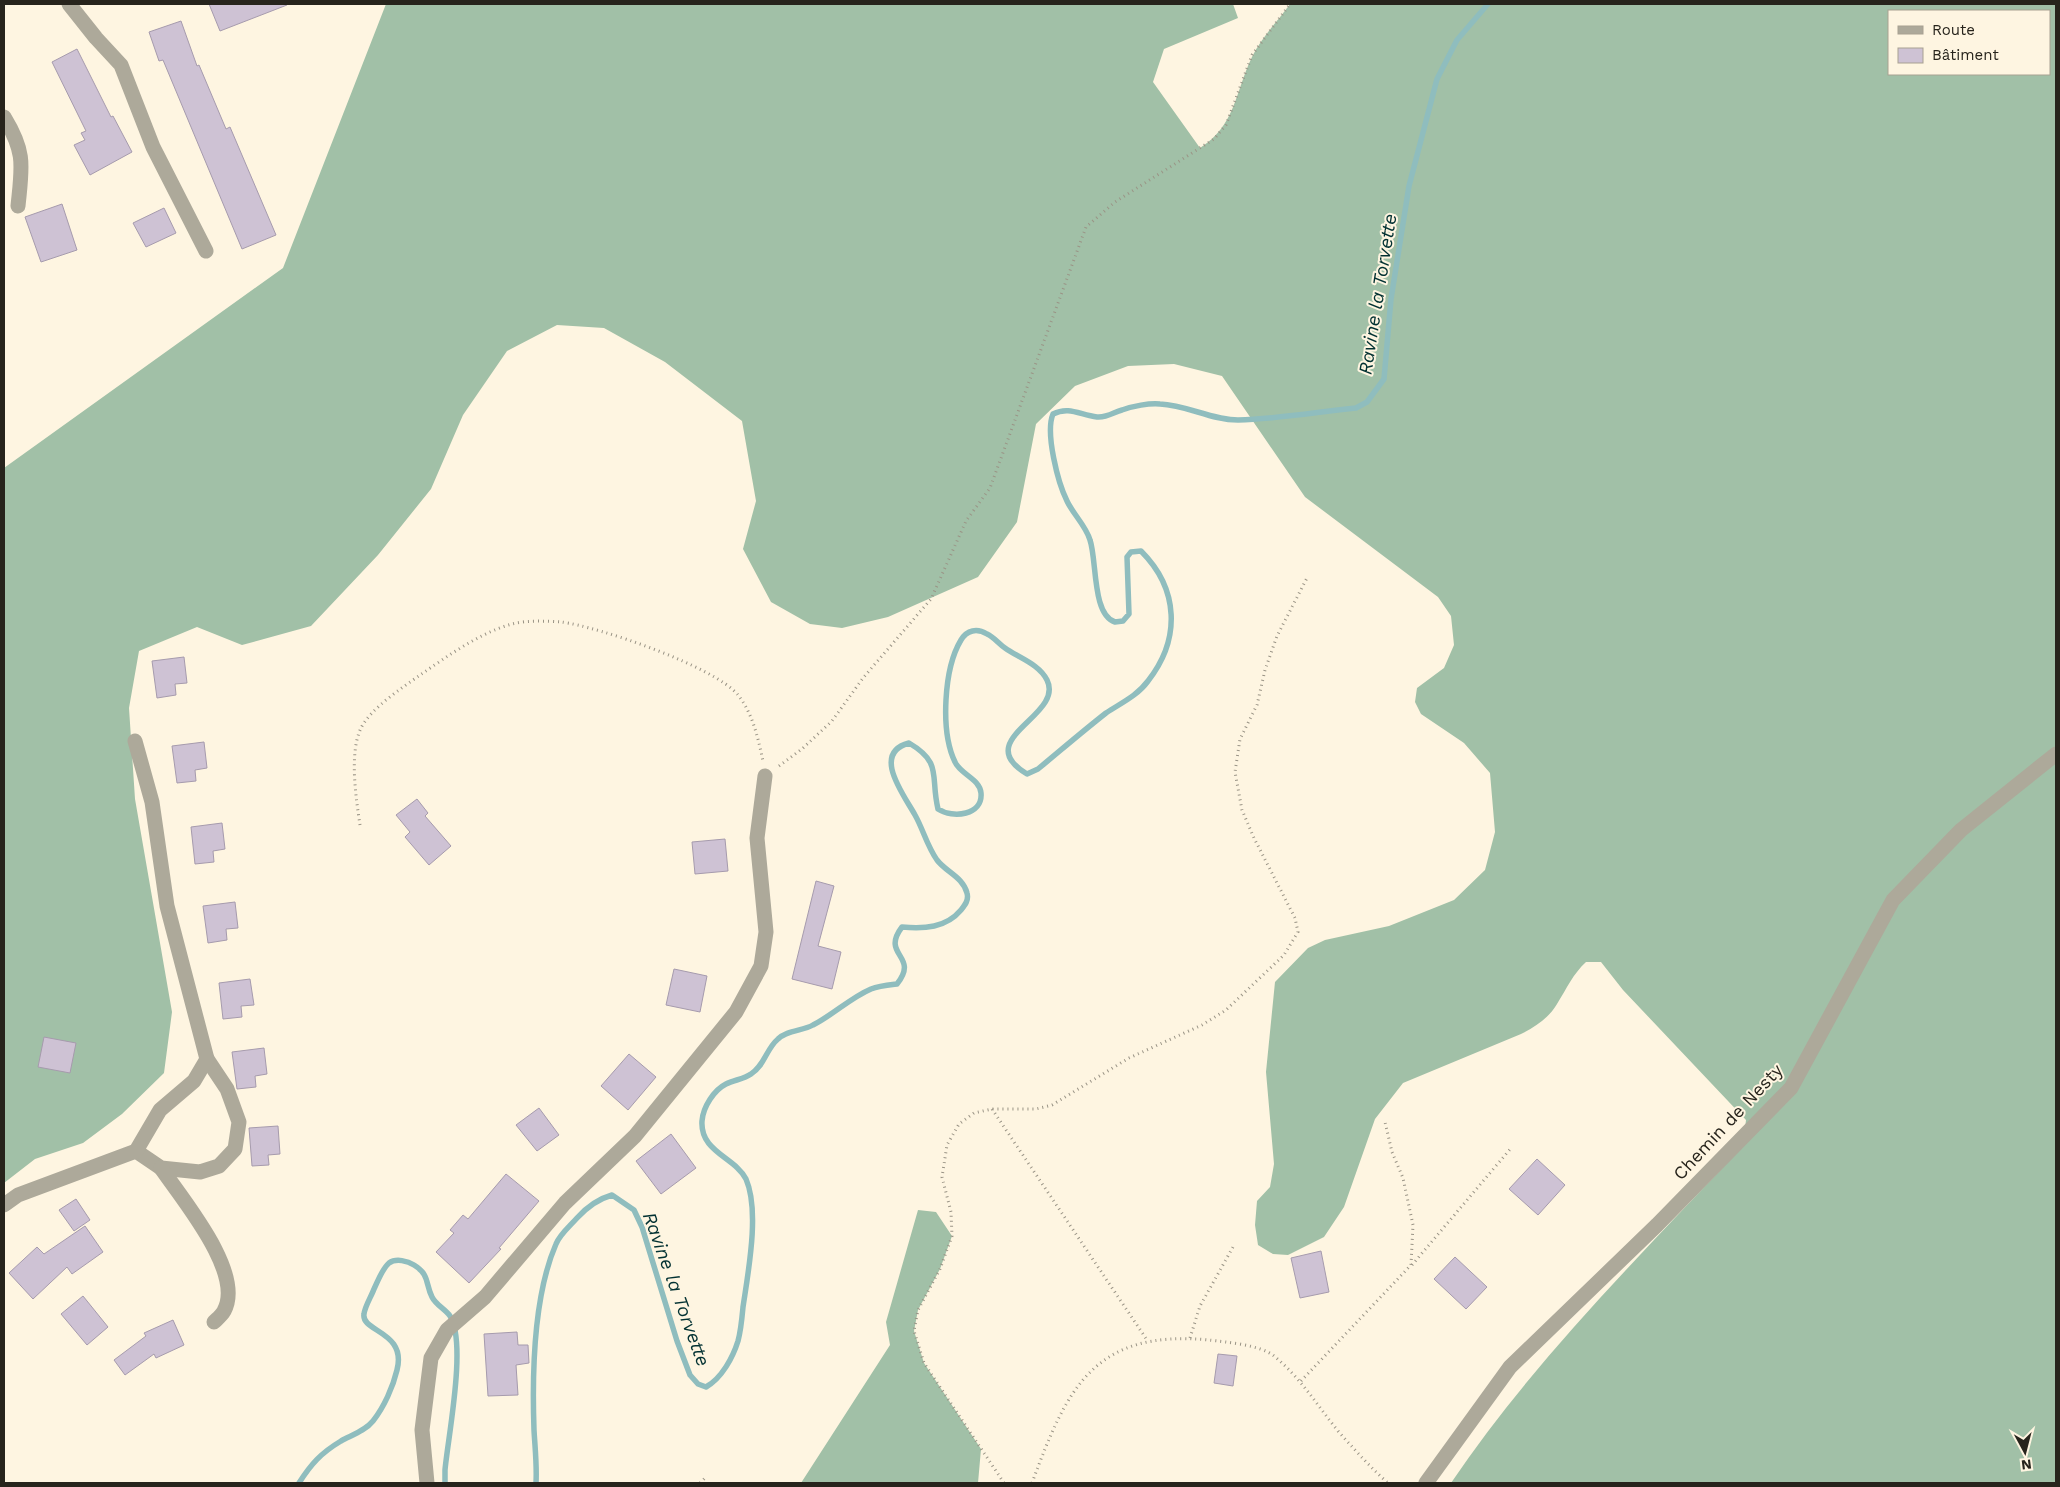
<svg xmlns="http://www.w3.org/2000/svg" width="2060" height="1487" viewBox="0 0 2060 1487" font-family="'Work Sans',sans-serif">
  <rect width="100%" height="100%" fill="#fef5e1"/>
  <g fill="#a1c0a7" fill-rule="evenodd">
    <path d="M386 4H1233L1238 18 1164 49 1153 82 1200 148C1236 125 1235 92 1252 57 1261 38 1278 21 1290 4H2056V1483H1451C1534 1360 1642 1254 1743 1146L1746 1120 1623 990 1601 962H1586C1573 974 1567 988 1557 1004 1549 1018 1535 1027 1521 1034L1403 1083 1375 1119 1344 1207 1324 1237 1288 1255 1273 1254 1258 1245 1255 1225 1257 1201 1270 1187 1274 1164 1266 1072 1275 982 1308 948 1325 940 1389 926 1454 900 1485 870 1495 832 1490 773 1464 743 1421 714 1415 702 1417 688 1444 668 1454 645 1451 616 1438 597 1305 497 1222 376 1174 364 1128 366 1075 386 1036 424 1017 522 978 577 888 617 842 628 810 624 771 602 743 549 756 501 742 421 665 362 604 328 557 325 507 351 463 415 431 489 378 555 311 626 242 645 197 627 139 651 129 708 135 799 172 1012 164 1073 122 1114 83 1143 35 1159 4 1183V468L283 268ZM1889 11H2049V74H1889Z"/>
    <polygon points="918,1210 936,1212 952,1236 940,1269 918,1310 914,1331 924,1363 981,1449 978,1483 801,1483 890,1345 886,1322"/>
  </g>
  <g fill="none" stroke-linecap="round" stroke-linejoin="round">
    <g stroke="#8fbdbe" stroke-width="5.5">
      <path d="M299 1483C311 1464 321 1453 341 1441 352 1435 365 1431 373 1421 384 1407 393 1387 397 1370 407 1331 361 1332 364 1314 365 1306 371 1297 374 1289 378 1281 382 1269 389 1263 396 1258 408 1261 414 1265 430 1275 425 1283 432 1297 436 1305 445 1309 450 1316 467 1343 448 1437 445 1470V1483"/>
      <path d="M536 1483C537 1465 535 1448 534 1430 532 1373 533 1297 556 1244 560 1234 570 1226 577 1218 587 1207 598 1199 612 1195L634 1210 642 1227 677 1341 690 1375 698 1384 706 1387C722 1378 733 1357 738 1341 741 1330 742 1318 743 1307 748 1273 760 1211 746 1179 735 1157 700 1152 702 1121 703 1107 714 1090 726 1084 734 1080 744 1079 751 1074 765 1065 766 1049 778 1039 787 1030 803 1031 813 1025 833 1015 850 998 871 989 879 986 889 985 897 984 920 955 880 956 902 927 924 929 946 928 961 910 965 905 969 900 967 893 963 877 946 872 937 860 927 846 923 829 915 815 904 795 871 753 909 743 943 763 930 776 938 809 953 819 983 815 981 793 980 779 960 774 955 762 940 731 944 668 961 640 967 630 977 628 987 634 994 637 999 644 1005 648 1019 658 1039 664 1047 680 1065 716 969 739 1027 774L1038 769C1061 750 1083 731 1106 713 1121 703 1137 696 1148 681 1181 639 1179 589 1141 551L1131 552 1127 557 1129 614 1123 621 1115 622C1092 615 1097 560 1090 540 1086 526 1073 514 1067 501 1058 483 1045 433 1053 414 1069 406 1080 415 1097 417 1107 418 1114 412 1122 410 1133 406 1149 403 1160 404 1187 405 1211 420 1238 420 1278 419 1317 412 1356 408L1367 402 1384 379 1391 299 1409 186 1437 79 1457 40 1488 4"/>
    </g>
  </g>
  <g fill="#cec2d4" stroke="#a69bad">
    <polygon points="209,4 287,4 287,5 220,31"/>
    <polygon points="181,21 197,66 199,65 226,129 230,127 276,235 242,249 163,60 159,61 149,32"/>
    <polygon points="77,49 111,117 113,116 132,152 90,175 74,145 85,140 81,133 86,131 52,62"/>
    <polygon points="62,204 77,250 41,262 25,217"/>
    <polygon points="164,208 176,233 146,247 133,223"/>
    <polygon points="184,657 187,683 175,684 176,695 157,698 152,661"/>
    <polygon points="204,742 207,768 195,770 196,781 177,783 172,746"/>
    <polygon points="417,799 428,813 425,816 451,846 429,865 405,837 410,832 396,815"/>
    <polygon points="222,823 225,849 213,851 214,862 195,864 191,827"/>
    <polygon points="725,839 728,871 695,874 692,842"/>
    <polygon points="816,881 834,886 818,946 841,952 832,989 792,979"/>
    <polygon points="235,902 238,928 226,929 227,940 208,943 203,906"/>
    <polygon points="674,969 707,976 700,1012 666,1005"/>
    <polygon points="250,979 254,1005 241,1006 242,1017 223,1019 219,983"/>
    <polygon points="44,1037 76,1043 70,1073 38,1067"/>
    <polygon points="264,1048 267,1074 255,1076 256,1087 237,1089 232,1052"/>
    <polygon points="629,1054 656,1077 628,1110 601,1086"/>
    <polygon points="539,1108 559,1135 537,1151 516,1125"/>
    <polygon points="278,1126 280,1154 268,1155 269,1165 252,1166 249,1128"/>
    <polygon points="671,1134 696,1168 661,1194 636,1161"/>
    <polygon points="1537,1159 1565,1185 1538,1215 1509,1189"/>
    <polygon points="506,1174 539,1201 499,1248 501,1249 469,1283 436,1252 454,1233 450,1230 463,1215 468,1219"/>
    <polygon points="76,1199 90,1220 74,1231 59,1210"/>
    <polygon points="85,1226 103,1252 72,1274 67,1267 33,1299 9,1273 37,1247 44,1254"/>
    <polygon points="1321,1251 1329,1292 1300,1298 1291,1258"/>
    <polygon points="1455,1257 1487,1287 1466,1309 1434,1279"/>
    <polygon points="83,1296 108,1327 87,1345 61,1314"/>
    <polygon points="173,1320 184,1345 156,1358 154,1354 125,1375 114,1360 146,1336 144,1333"/>
    <polygon points="517,1332 518,1345 528,1345 529,1363 516,1365 518,1395 488,1396 484,1334"/>
    <polygon points="1218,1354 1237,1356 1233,1386 1214,1383"/>
  </g>
  <g fill="none" stroke-linecap="round" stroke-linejoin="round">
    <g stroke="#9a9486" stroke-width="3" stroke-dasharray="1 4" stroke-linecap="butt">
      <polyline points="779,766 802,749 832,721 863,678 931,599 966,521 990,488 1086,227 1115,202 1214,139 1226,125 1252,55 1290,4"/>
      <path d="M360 825C356 798 349 753 361 728 371 708 402 688 420 675 448 656 479 633 512 624 527 620 546 621 561 622 597 626 716 667 738 695 753 714 758 738 763 761"/>
      <polyline points="992,1109 1147,1340"/>
      <polyline points="1412,1265 1512,1147"/>
      <polyline points="1190,1338 1200,1306 1233,1247"/>
      <polyline points="1301,1381 1411,1265 1413,1225 1403,1178 1392,1152 1385,1122"/>
      <polyline points="700,1483 705,1478"/>
      <polyline points="1004,1483 924,1363 914,1331 918,1310 940,1269 952,1236 951,1212 942,1177 947,1145 959,1124 974,1113 992,1109 1036,1109 1052,1105 1129,1058 1202,1025 1226,1010 1284,955 1298,932 1295,918 1254,838 1242,810 1235,772 1240,739 1257,705 1265,670 1277,636 1308,576"/>
      <path d="M1032 1483C1067 1388 1094 1329 1209 1340 1226 1342 1261 1345 1274 1356 1300 1377 1317 1405 1338 1431 1354 1449 1370 1467 1388 1483"/>
    </g>
    <g stroke="#ada99a" stroke-width="15">
      <polyline points="69,4 96,38 121,65 153,147 206,251"/>
      <path d="M4 117C26 153 22 166 18 206"/>
      <polyline points="136,1151 161,1168 200,1172 219,1166 235,1149 239,1122 227,1089 207,1059"/>
      <path d="M161 1168C182 1199 245 1273 224 1311 222 1315 217 1319 214 1322"/>
      <polyline points="4,1205 18,1195 136,1151 160,1110 194,1081 207,1059 167,906 152,802 135,741"/>
      <polyline points="427,1483 422,1430 431,1358 447,1330 485,1297 565,1203 635,1136 736,1012 761,966 766,932 757,838 765,776"/>
      <polyline points="1426,1483 1510,1367 1657,1225 1791,1088 1893,900 1961,830 2056,754"/>
    </g>
  </g>
  <g text-anchor="middle" stroke-width="4" stroke-linejoin="round" paint-order="stroke">
    <g font-size="18" fill="#27241c" stroke="#fef5e1">
      <text transform="translate(1728 1122) rotate(-47)" y="6">Chemin de Nesty</text>
    </g>
    <g font-size="19" font-style="italic" fill="#023132" stroke="#fef5e1">
      <text transform="translate(1377 294) rotate(-81)" y="7">Ravine la Torvette</text>
      <text transform="translate(677 1289) rotate(70)" y="7">Ravine la Torvette</text>
    </g>
  </g>
  <rect width="2060" height="1487" fill="none" stroke="#27241c" stroke-width="10"/>
  <rect x="1888" y="10" width="162" height="65" fill="#fef5e1" stroke="#a8a192"/>
  <rect x="1898" y="26" width="25" height="8" fill="#ada99a" stroke="#a8a192"/>
  <text x="1932" y="35" font-size="15" fill="#27241c">Route</text>
  <rect x="1898" y="48" width="25" height="15" fill="#cec2d4" stroke="#a8a192"/>
  <text x="1932" y="60" font-size="15" fill="#27241c">Bâtiment</text>
  <g transform="translate(2025 1452) rotate(173)" stroke="#fef5e1" stroke-width="4" paint-order="stroke">
  <path d="M0-4L9 19L0 12L-9 19Z" fill="#27241c"/>
  <text y="-8" font-size="14" font-weight="bold" text-anchor="middle" fill="#27241c">N</text>
  </g>
</svg>
